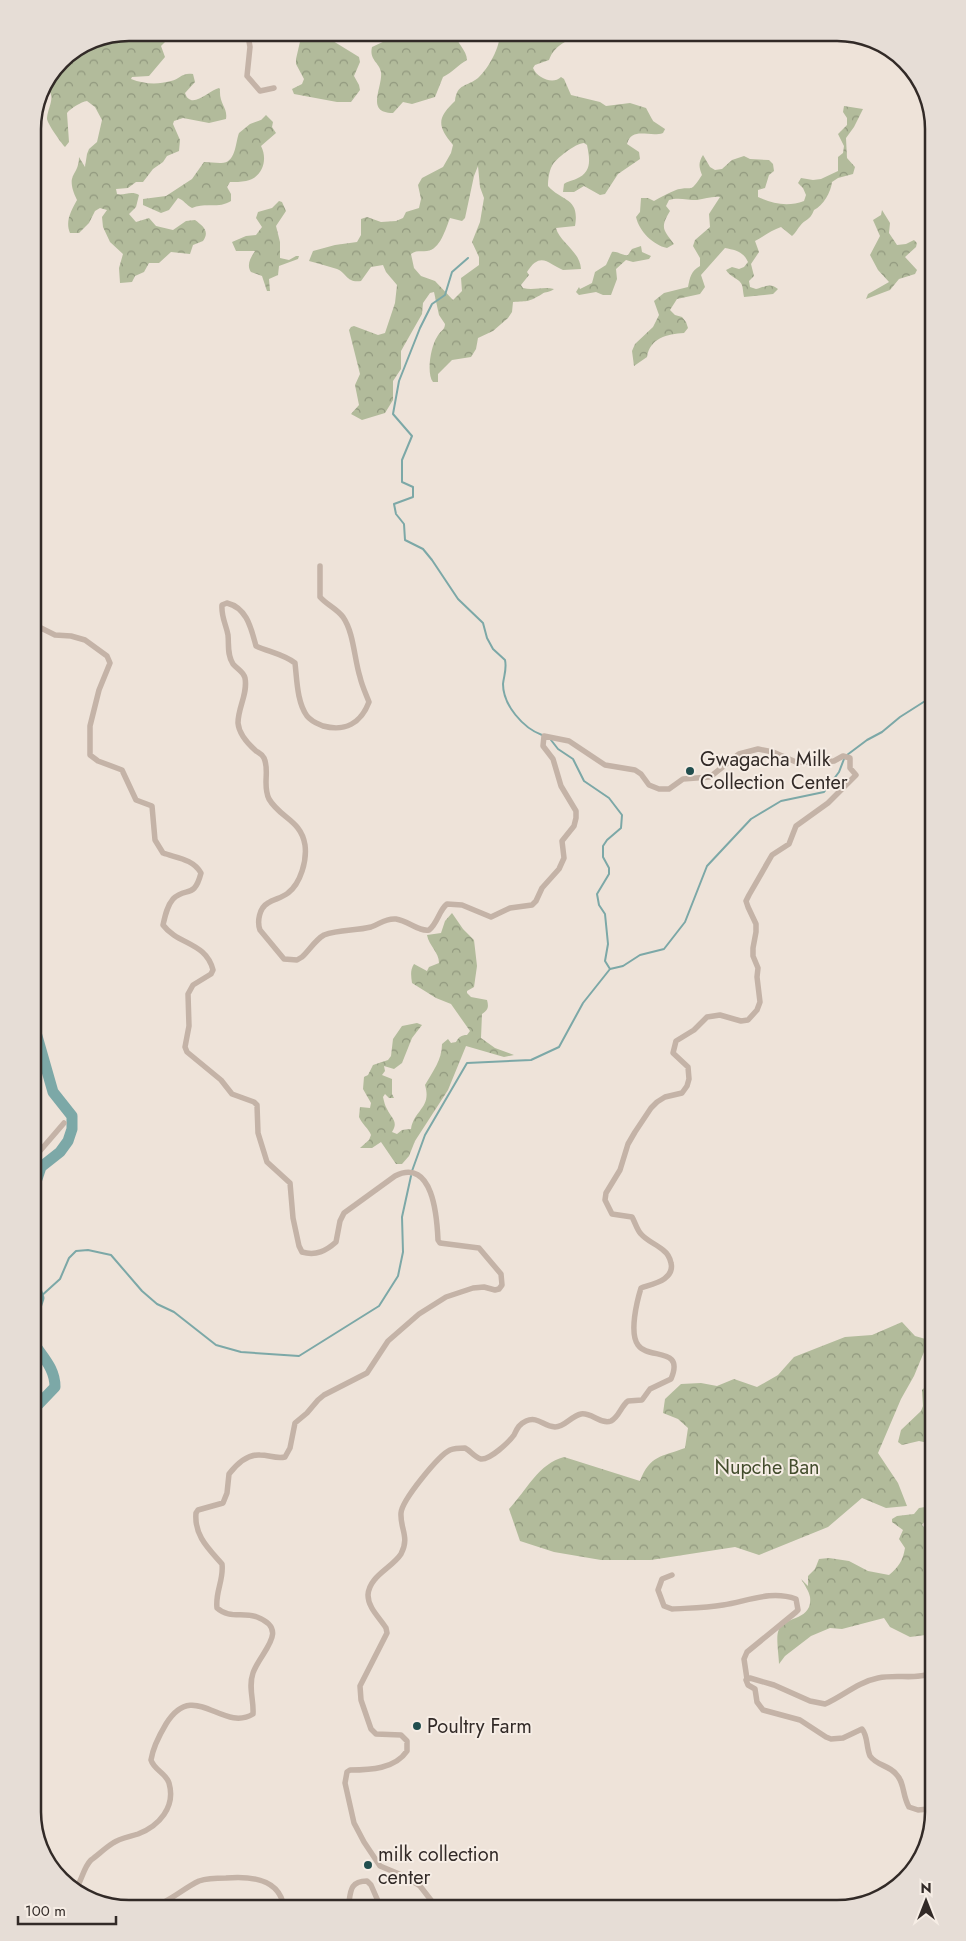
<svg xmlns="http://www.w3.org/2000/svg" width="966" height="1941" viewBox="0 0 966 1941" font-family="Jost,sans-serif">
  <defs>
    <pattern id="forest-crowns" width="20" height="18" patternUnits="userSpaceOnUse" patternTransform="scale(1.25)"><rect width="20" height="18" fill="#b2bb9b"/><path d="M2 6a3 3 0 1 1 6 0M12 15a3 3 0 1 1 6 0" fill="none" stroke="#91987e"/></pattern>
  </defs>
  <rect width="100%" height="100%" fill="#eee3d9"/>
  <g fill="url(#forest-crowns)" fill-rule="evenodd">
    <path d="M130 33H157L165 42 161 46 165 57 149 76 132 77 131 79C144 84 157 85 171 81 180 79 182 72 193 74L195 82 185 93C191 111 209 90 219 88L220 89C219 105 228 107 226 119L209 123 183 118 174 121 173 124 180 140 179 151 167 156 163 162 153 169 143 182H136L128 188 116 189 117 194C124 196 131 190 139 195L136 207 129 214 136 222 149 218 156 226 173 230 186 221 195 220C203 226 210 231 203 241L193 245 190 254 171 252 159 263H149L144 272 135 276 132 282 120 283 119 268 123 254 110 242 103 227 102 217 107 210 100 208 95 211 89 223 79 233H70C65 221 71 211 77 200 64 173 79 177 79 157L85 167 87 154 89 149 97 142 102 120 95 107 87 101C81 102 71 108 67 113L69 142 65 147C62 144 46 122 47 118 48 106 58 95 44 86L61 61 93 40Z"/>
    <polygon points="302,33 334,33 331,37 333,41 359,57 360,62 354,76 359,85 360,90 351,102 337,102 294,94 292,89 302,84 304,79 296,64 296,59"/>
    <path d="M396 33H455C456 43 467 50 467 60 458 65 453 72 443 77L435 97 412 104 403 102 393 113C365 113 383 87 381 72 379 62 369 60 372 47L387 40Z"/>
    <path d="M500 33H581C568 41 555 44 549 60L535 65 533 68C537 78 553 85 561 77L564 79 571 95 600 102 606 106 630 103 646 108 653 121 665 129 663 133C650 138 632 126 627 144L639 152 640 159 618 174 605 194 600 195 584 186 574 192H563L564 184C568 181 571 181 576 179 592 172 590 160 587 145L584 143C576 143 555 159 552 166 549 171 548 180 548 186 562 202 580 197 575 226L556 228C560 243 580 251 581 269L563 270C549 265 541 250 527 272L529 275 521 285 523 288C534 291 543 286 554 289 549 293 546 291 542 294 529 302 528 301 513 302L512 312 508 318 493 331 478 338 476 349 471 357 452 360 438 374V382H433C426 373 431 346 437 337 440 331 445 330 445 324L439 315 434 292 430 293 423 303 422 314 401 351V369L393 381V400L385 413 362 420 351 414 359 405 355 385 360 374 349 330 351 327 354 326 378 335 385 333 395 303 397 285 386 272 383 265 371 267 361 281C346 283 347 273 337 269 328 266 319 264 309 261L313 251 335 245 357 242 361 235V219L367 217 381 222 396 221 403 218 406 212 419 208 421 199 418 185 422 178 443 167 451 153 453 145C437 126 437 118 455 101 457 83 467 87 478 78 489 68 500 47 500 33ZM478 166 480 187 484 198 480 222 472 242 479 257V265L461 278 462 291 453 300 435 281 421 276 414 268 411 254C416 250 421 252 427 251 440 250 446 228 450 218L462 221 465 218 474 176Z"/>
    <polygon points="625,33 660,33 658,36 648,42 631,39"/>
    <path d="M844 106 863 109 854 127 846 138 847 158 855 167 853 174 838 178 832 182C831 192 823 206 814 210 810 221 805 219 800 226 797 229 796 233 792 236L781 227C772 230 764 236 755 241L759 252 751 264 754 276 749 281 750 287 756 289C765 287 770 282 778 289L773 294 744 297C743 293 743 288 742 285 740 279 730 277 726 270L732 267 739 269 744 267 748 262C743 251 735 250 725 248L701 275 705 287 700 294 677 299 670 310 675 315 682 317 686 322 688 328 684 333C667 334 650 338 647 357L634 366 632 351 635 344 653 327 659 315 654 301 664 293 688 287C690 277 691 271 700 266V258L693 246 695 240 710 227 709 214 720 197C712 196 705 199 697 200 687 200 678 197 669 200L666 206 670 211C660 228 663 229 674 244L667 248C653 245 639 231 636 217L640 212 641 198H648L654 201C661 197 668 193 676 190 693 185 689 195 702 175 699 167 698 163 703 155L710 167 715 170 722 169 732 160 744 156 750 159 769 160 773 164 774 171 769 175 765 188 758 190V197C773 204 788 207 804 201L806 195 803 188 798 183 801 178 813 180 821 179 838 171V157L843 153 844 146 838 134 847 125V118L843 112Z"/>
    <path d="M266 115 273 122 272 127 276 133 261 146C268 159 263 178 246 181 241 182 235 182 230 182L227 187 231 194V201C219 209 205 202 192 208 186 205 184 200 178 198L169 210 161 213 143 205V199L166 196 192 179 204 162C210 162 214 163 220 163 236 164 235 144 239 133L250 124 261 120Z"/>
    <path d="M279 201 282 202 286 211 276 226 280 242V258L289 260 296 256H299L298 259 279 266 278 275 269 279 270 291H267L262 276 251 272C246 265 251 257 255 251H236L232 242 246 236 256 235 262 227 256 218 258 212 272 208Z"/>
    <polygon points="882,210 890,223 889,233 897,245 906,244 914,240 917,243 916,247 905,257 917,270 915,274 899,279 890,290 866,299 868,294 889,282 878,270 870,255 880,236 873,220 881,215"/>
    <path d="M641 246 642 252 651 256 649 259 633 262 626 260 616 269 617 279 611 295H603L596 292 579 295 576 292 579 287 580 289 592 283 595 272 606 265 612 252C618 251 622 256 628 255L632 249Z"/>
    <path d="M452 913 463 929 474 940 477 966 474 987 467 991V993L471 997 487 1000C489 1007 488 1010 482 1014L481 1038 495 1048 514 1055 504 1057 466 1046 448 1090 415 1141 409 1156 402 1164H396L381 1142 372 1148H360L369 1140 371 1135C369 1129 362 1124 359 1117L360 1107 370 1108 371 1103 363 1089 364 1077 368 1075 373 1065 388 1060 391 1056 393 1039 402 1026 417 1023 422 1025 412 1038 402 1063 394 1069 384 1066 385 1071 382 1075 392 1079V1094L394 1098H389L385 1094 383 1097C384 1101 385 1106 387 1109 391 1118 399 1121 392 1132L397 1134 402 1130 411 1129C414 1110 432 1108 425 1085 433 1071 442 1060 442 1044L448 1039 451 1043 456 1042C459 1037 461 1035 467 1035L470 1031 451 1004 436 998 412 983C411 976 410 970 414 964L427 971 429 967 439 963C439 952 429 946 427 935L441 933 445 921Z"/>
    <path d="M902 1322 915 1336 929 1340 914 1376 901 1399 878 1453 898 1483 907 1506 886 1508 862 1498 828 1527 759 1555 735 1547 651 1560H601L554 1552 520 1541 509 1509C526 1491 539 1463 564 1457L640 1481C650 1455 661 1457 685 1448L688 1428 678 1419 663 1413 665 1399 681 1384 701 1383 717 1386 734 1379 757 1387 778 1375 794 1357 845 1337 872 1335Z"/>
    <path d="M933 1351V1444L919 1441 902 1445 898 1442 901 1430 921 1411 923 1406 922 1390C935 1379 927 1363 933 1351Z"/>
    <path d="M931 1506 933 1510V1519L925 1521 922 1525 926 1529 933 1532V1634L910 1637 890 1627 884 1618 842 1629 830 1628 811 1636 785 1656 779 1664C779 1657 776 1639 778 1632 783 1615 813 1622 810 1597 809 1591 804 1584 801 1579L808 1586V1576L815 1569 819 1559 829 1558 849 1561 868 1571 889 1575C899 1567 903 1560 905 1548L899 1539 903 1530 892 1522V1519L897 1516 914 1514 919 1508Z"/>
  </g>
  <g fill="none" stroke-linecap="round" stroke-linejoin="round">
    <g stroke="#7ca8a7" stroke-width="2">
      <path d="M468 258 452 272 445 295 432 304 420 328 399 381 393 414 412 436 402 460V482L413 487V497L394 504 396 514 404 524 405 540 423 549 432 560 458 599 483 623 487 638 493 649 505 660C507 669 504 675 503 684 503 705 523 728 542 735"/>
      <polyline points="551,740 558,749 573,759 584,781 609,798 622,815 621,828 607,840 603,846 603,857 609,868 609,874 597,894 599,905 605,914 608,944 605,961 610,969"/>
      <polyline points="847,755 867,740 882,732 900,717 933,696"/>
      <polyline points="412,1171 425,1135 467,1063 531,1060 559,1047 583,1003 610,969 623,966 640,955 664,949 685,922 707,866 736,835 751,819 781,801 824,792 839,772 844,759"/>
      <polyline points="39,1298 60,1279 69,1258 76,1251 88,1250 111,1255 142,1291 157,1304 174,1312 216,1345 241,1352 299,1356 379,1306 398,1276 403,1252 402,1217 411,1176"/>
    </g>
    <g stroke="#7ca8a7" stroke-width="11">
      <polyline points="33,1201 35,1185 41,1167 60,1152 68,1141 72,1129 72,1116 53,1092 33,1022"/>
      <polyline points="33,1268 34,1262 33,1247"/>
      <polyline points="33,1316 39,1298 33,1281"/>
      <path d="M33 1410 55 1387C55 1368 43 1358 33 1342"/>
    </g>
    <g stroke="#c4b3a7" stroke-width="5.5">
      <polyline points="246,33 248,35 250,47 247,76 260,91 274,88"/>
      <path d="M320 566V597C327 605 336 608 343 617 354 633 354 658 360 677 362 686 366 694 369 702 361 723 345 732 323 726 316 723 312 722 307 716 297 702 297 680 295 663 283 654 269 652 256 646 251 628 247 608 227 603L222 605C221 617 226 624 228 635 229 645 227 655 233 664 238 670 243 671 245 678 248 694 238 707 238 723 239 734 247 743 256 751 259 753 262 754 264 758 270 771 262 785 269 799 280 818 301 820 305 845 307 860 301 883 288 893 282 898 274 899 268 903 259 908 257 922 260 930L284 959 297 960 302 957C309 951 315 940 324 935 339 929 355 931 371 927 380 924 385 918 396 919 408 921 420 932 429 930 438 923 439 910 447 904L462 905 491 917 510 908 532 905 536 901 542 888 559 869 564 858 562 841 574 826 576 818V811L561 786 553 759 543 746 544 736 569 741 605 765 635 770 641 774 649 785 659 789H669L683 779 710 777 739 754 758 749 773 752 796 762H824L834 761 843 756 850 758V768L856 775 828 803 796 826 789 844 772 855 749 895 746 901 748 907 756 924V932L753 948V956L758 968 757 977 760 1002 757 1010 748 1020 741 1021 720 1015 707 1017 694 1030 676 1041 673 1053 688 1067 689 1079 687 1086 682 1093 665 1097 657 1102 651 1108 635 1132 628 1144 620 1170 606 1193 605 1200 612 1214 632 1217C635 1222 637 1230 641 1234 647 1241 656 1244 663 1250 667 1253 670 1258 671 1263 675 1280 652 1284 641 1288 637 1301 629 1333 638 1345 648 1360 685 1346 671 1379L650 1389 642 1400 628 1401C621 1406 619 1417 611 1421 601 1425 591 1412 581 1414 571 1416 565 1427 555 1427 543 1426 538 1416 526 1421 519 1424 517 1429 514 1435 509 1442 490 1460 481 1459 474 1457 471 1451 465 1448 461 1448 455 1448 450 1450 439 1455 402 1500 401 1513 400 1529 410 1537 401 1554 392 1568 369 1576 368 1595 368 1608 380 1618 386 1628L387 1633 360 1686 361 1700 371 1729 376 1734 401 1735 407 1741V1751C395 1769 370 1770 350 1770L347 1772 345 1783 354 1823 364 1842 380 1866 404 1876 420 1886 434 1904 435 1908"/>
      <path d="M33 624 55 635 71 636 85 640 107 656 110 663 99 690 90 726V755L98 761 122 770 136 800 152 806 155 840 163 853C177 858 193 859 201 873 194 900 186 886 173 899 167 906 165 916 163 925 178 945 206 942 213 970L211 974 193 985 188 994 189 1026 185 1047 187 1052 221 1080 232 1094 254 1102 257 1105 258 1133 267 1162 290 1183 293 1218 299 1246 302 1252C316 1256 326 1251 336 1242L340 1221 344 1213 395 1176C433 1157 437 1217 438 1240L440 1243 479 1248 501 1274 502 1285 499 1289 495 1290 484 1287 473 1288 446 1297 419 1314 388 1341 367 1373 324 1395 318 1400 307 1413 295 1423 290 1448 285 1457C276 1459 269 1455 260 1455 247 1454 236 1465 229 1474L227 1493 223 1503 198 1510 196 1513C194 1536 209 1549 222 1564 224 1580 215 1592 217 1608 229 1619 243 1612 257 1617 291 1630 260 1652 253 1673 248 1687 254 1700 253 1714 222 1733 194 1678 166 1724 160 1734 153 1747 151 1760 154 1770 166 1773 169 1783 176 1807 159 1826 138 1834 129 1837 120 1838 113 1843 105 1848 98 1855 91 1860 83 1868 82 1881 75 1890"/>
      <polyline points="33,1159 64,1123"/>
      <polyline points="927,1335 933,1312"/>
      <path d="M672 1575 662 1579 658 1590 664 1606 672 1609C689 1608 706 1608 723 1605 748 1601 771 1590 796 1599L798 1610 796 1612 747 1652 744 1659 747 1679"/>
      <path d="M933 1801 929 1809 918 1810 909 1807C902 1795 905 1783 896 1774 889 1765 877 1766 870 1756 866 1747 868 1736 862 1729L843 1738 831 1739 826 1737 800 1720 763 1710 757 1702 755 1689 748 1685 746 1680 750 1678 774 1685 810 1701 825 1704C843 1696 858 1682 878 1678 897 1674 915 1680 933 1673"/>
      <path d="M162 1903C175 1897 186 1887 199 1881 208 1878 217 1878 226 1878 250 1876 280 1878 284 1908"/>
      <path d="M348 1908C351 1894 348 1881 367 1881L371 1885 381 1908"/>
    </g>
  </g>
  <g fill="#214e4e" stroke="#f6ede5" stroke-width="2">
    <circle cx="690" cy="771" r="5"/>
    <circle cx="417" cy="1726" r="5"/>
    <circle cx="368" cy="1865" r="5"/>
  </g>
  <g text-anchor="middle" stroke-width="4" stroke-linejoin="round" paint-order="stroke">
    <g font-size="20" fill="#322a27" stroke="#f6ede5" text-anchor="start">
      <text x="700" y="766">Gwagacha Milk<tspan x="700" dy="23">Collection Center</tspan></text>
      <text x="427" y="1733">Poultry Farm</text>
      <text x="378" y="1861">milk collection<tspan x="378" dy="23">center</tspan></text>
    </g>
    <g font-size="20" fill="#434d2d" stroke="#f6ede5">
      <text x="767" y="1474">Nupche Ban</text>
    </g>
  </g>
  <path d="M0 0H966V1941H0ZM129 41H837A88 88 0 0 1 925 129V1812A88 88 0 0 1 837 1900H129A88 88 0 0 1 41 1812V129A88 88 0 0 1 129 41Z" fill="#e6ddd6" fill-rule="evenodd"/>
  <path fill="none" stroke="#322a27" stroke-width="2.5" d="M129 41H837A88 88 0 0 1 925 129V1812A88 88 0 0 1 837 1900H129A88 88 0 0 1 41 1812V129A88 88 0 0 1 129 41Z"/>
  <g transform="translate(926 1901)" stroke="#f6ede5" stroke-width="4" paint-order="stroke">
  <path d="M0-4L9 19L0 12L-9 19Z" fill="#322a27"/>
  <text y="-8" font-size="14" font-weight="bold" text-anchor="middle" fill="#322a27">N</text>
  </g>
  <path d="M18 1916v8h98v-8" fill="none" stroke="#322a27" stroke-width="2.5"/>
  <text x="25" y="1916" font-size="15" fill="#322a27" stroke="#f6ede5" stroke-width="4" paint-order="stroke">100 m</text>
</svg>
